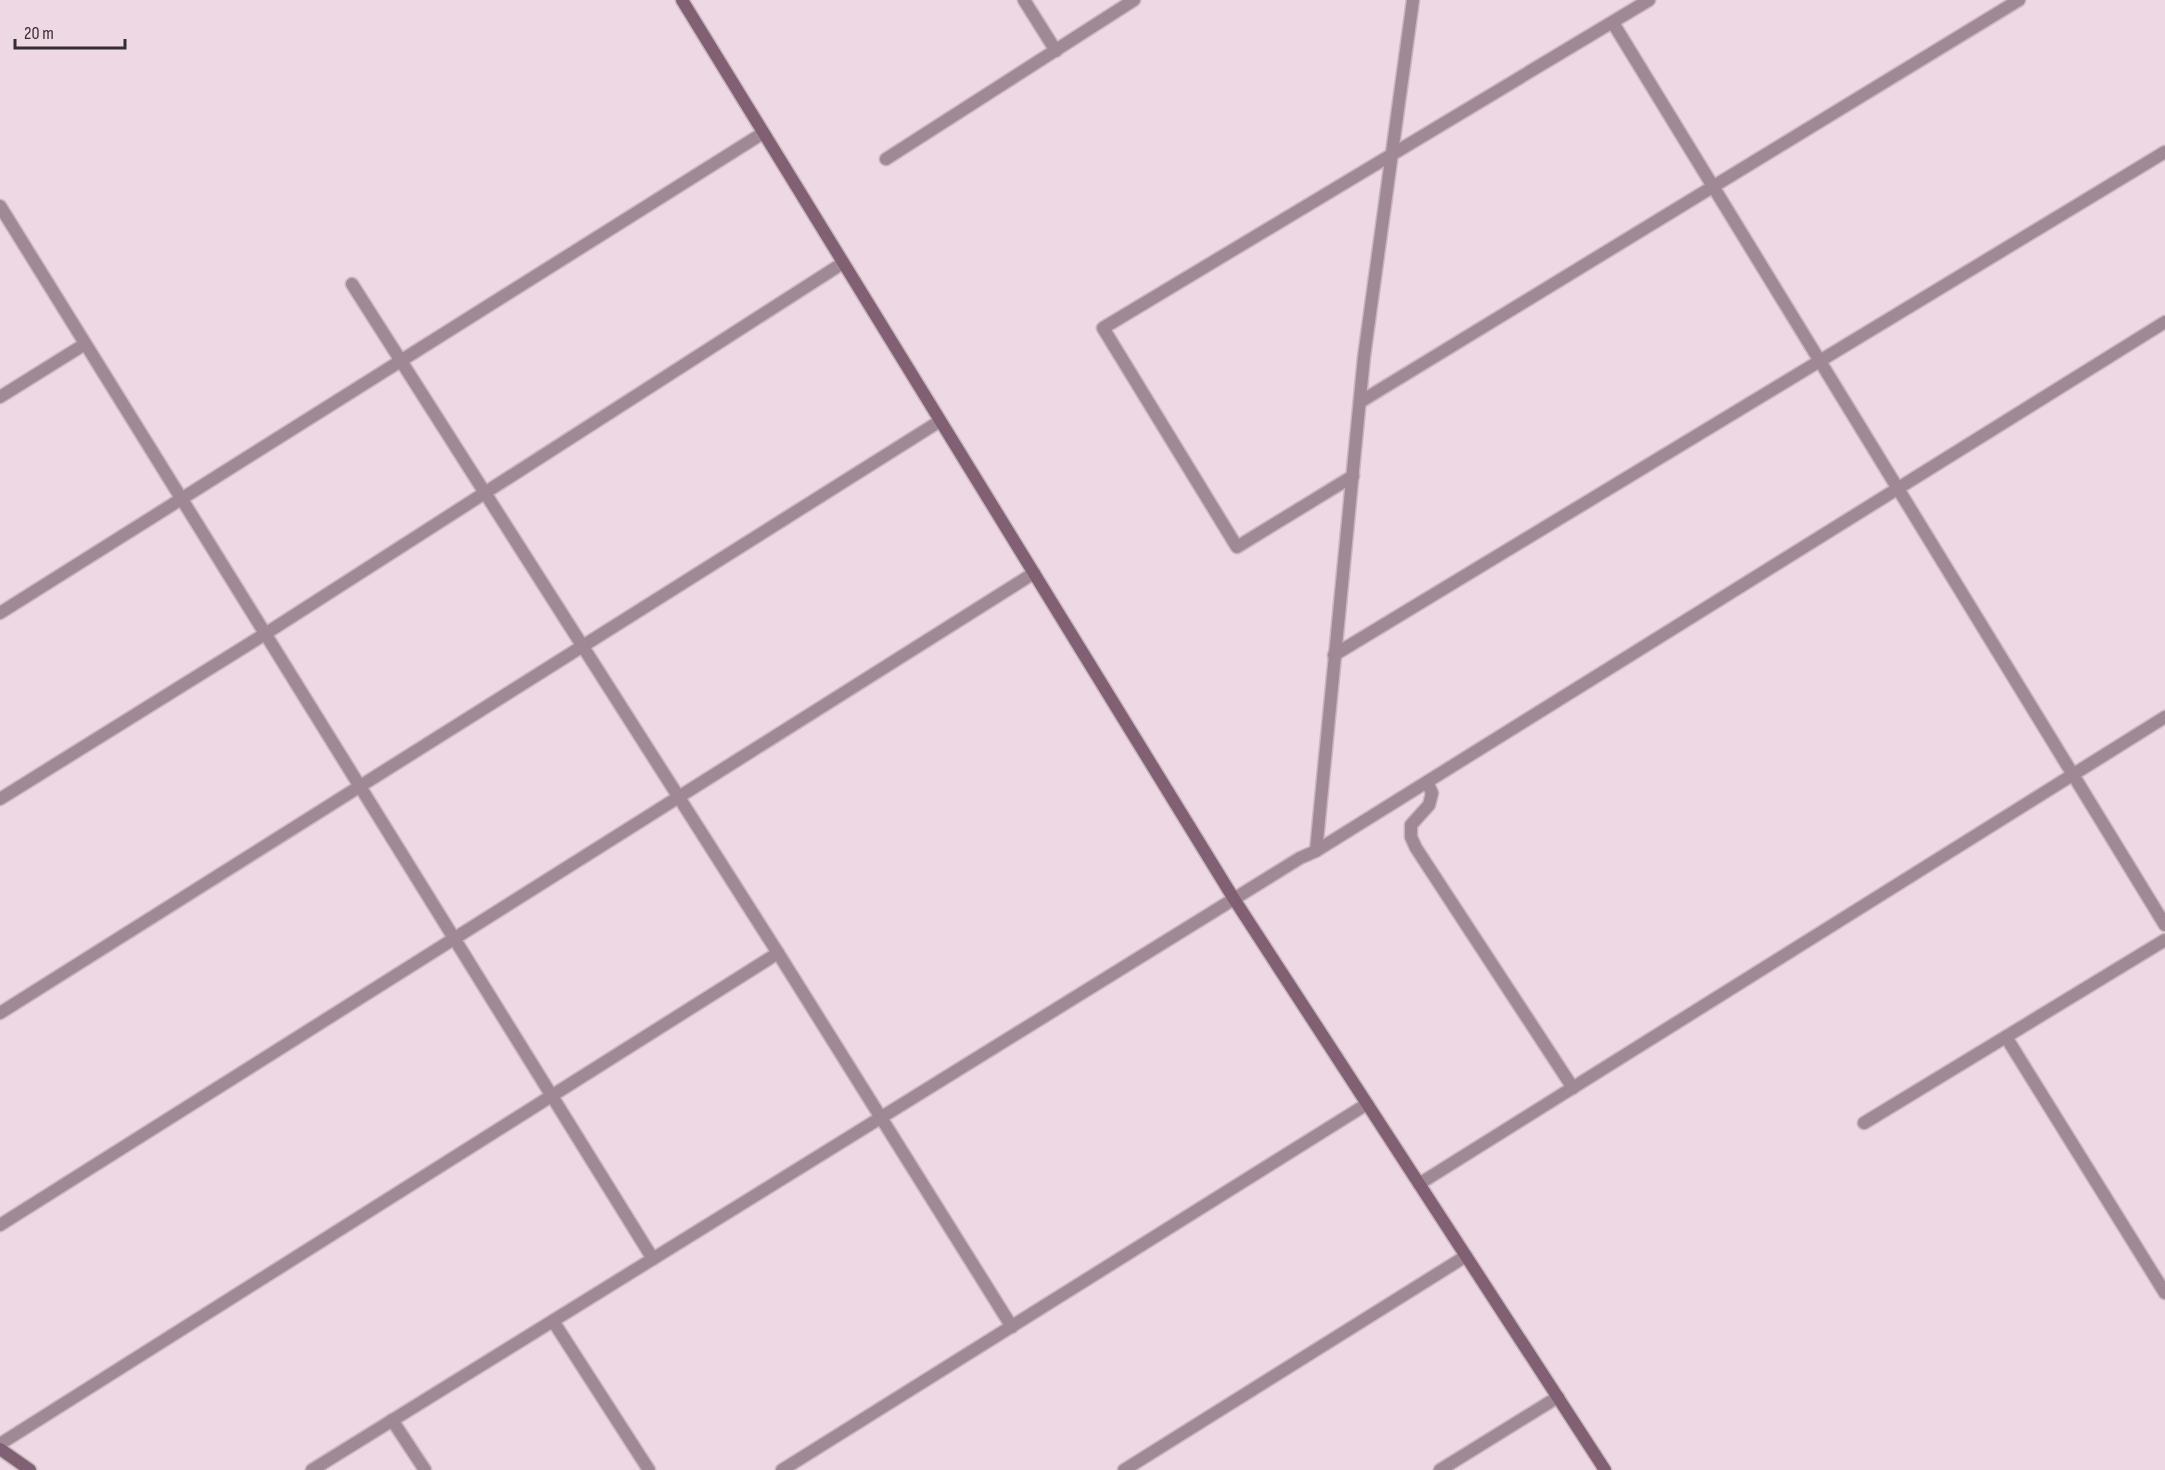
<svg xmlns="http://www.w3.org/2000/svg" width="2165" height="1470" viewBox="0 0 2165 1470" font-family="'Sofia Sans Condensed',sans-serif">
  <rect width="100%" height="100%" fill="#eed8e3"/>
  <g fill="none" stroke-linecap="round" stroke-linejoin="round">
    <defs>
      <g id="street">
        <polyline points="1024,0 1056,51"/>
        <polyline points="1613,23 2165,925"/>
        <polyline points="886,159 1134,0"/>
        <polyline points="0,206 653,1259"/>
        <polyline points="352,284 778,953 1012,1327"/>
        <polyline points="0,397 85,344"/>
        <polyline points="1360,402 2019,0"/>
        <polyline points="1353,476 1237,547 1103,328 1649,0"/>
        <polyline points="0,613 763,133"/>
        <polyline points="1334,655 2165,152"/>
        <polyline points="1427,782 1432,793 1429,805 1411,825 1411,837 1416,848 1573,1088"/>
        <polyline points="0,799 265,634 843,263"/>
        <polyline points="1316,851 2165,322"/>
        <polyline points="0,1013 940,421"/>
        <polyline points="2006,1037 2165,1293"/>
        <polyline points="1864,1123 2165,940"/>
        <polyline points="1419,1184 2165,717"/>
        <polyline points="0,1225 1034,573"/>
        <polyline points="553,1321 649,1470"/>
        <polyline points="392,1420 425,1470"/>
        <polyline points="0,1444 778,953"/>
        <polyline points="312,1470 1300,858 1316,851 1364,357 1413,0"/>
        <polyline points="782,1470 1367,1104"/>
        <polyline points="1124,1470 1466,1256"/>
        <polyline points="1440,1470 1558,1397"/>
      </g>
      <g id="secondary">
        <polyline points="682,0 1234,899 1605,1470"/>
        <polyline points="0,1449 30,1470"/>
      </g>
    </defs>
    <use href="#street" stroke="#c9b6bf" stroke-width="15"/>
    <use href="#secondary" stroke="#c9b6bf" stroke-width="15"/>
    <use href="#street" stroke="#a08995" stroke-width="12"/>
    <use href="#secondary" stroke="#806072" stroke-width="12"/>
  </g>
  <path d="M15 39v9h110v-9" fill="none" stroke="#352d31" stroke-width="3"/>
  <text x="24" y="39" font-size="18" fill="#352d31" stroke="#eed8e3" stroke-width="4.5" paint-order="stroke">20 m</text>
</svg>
